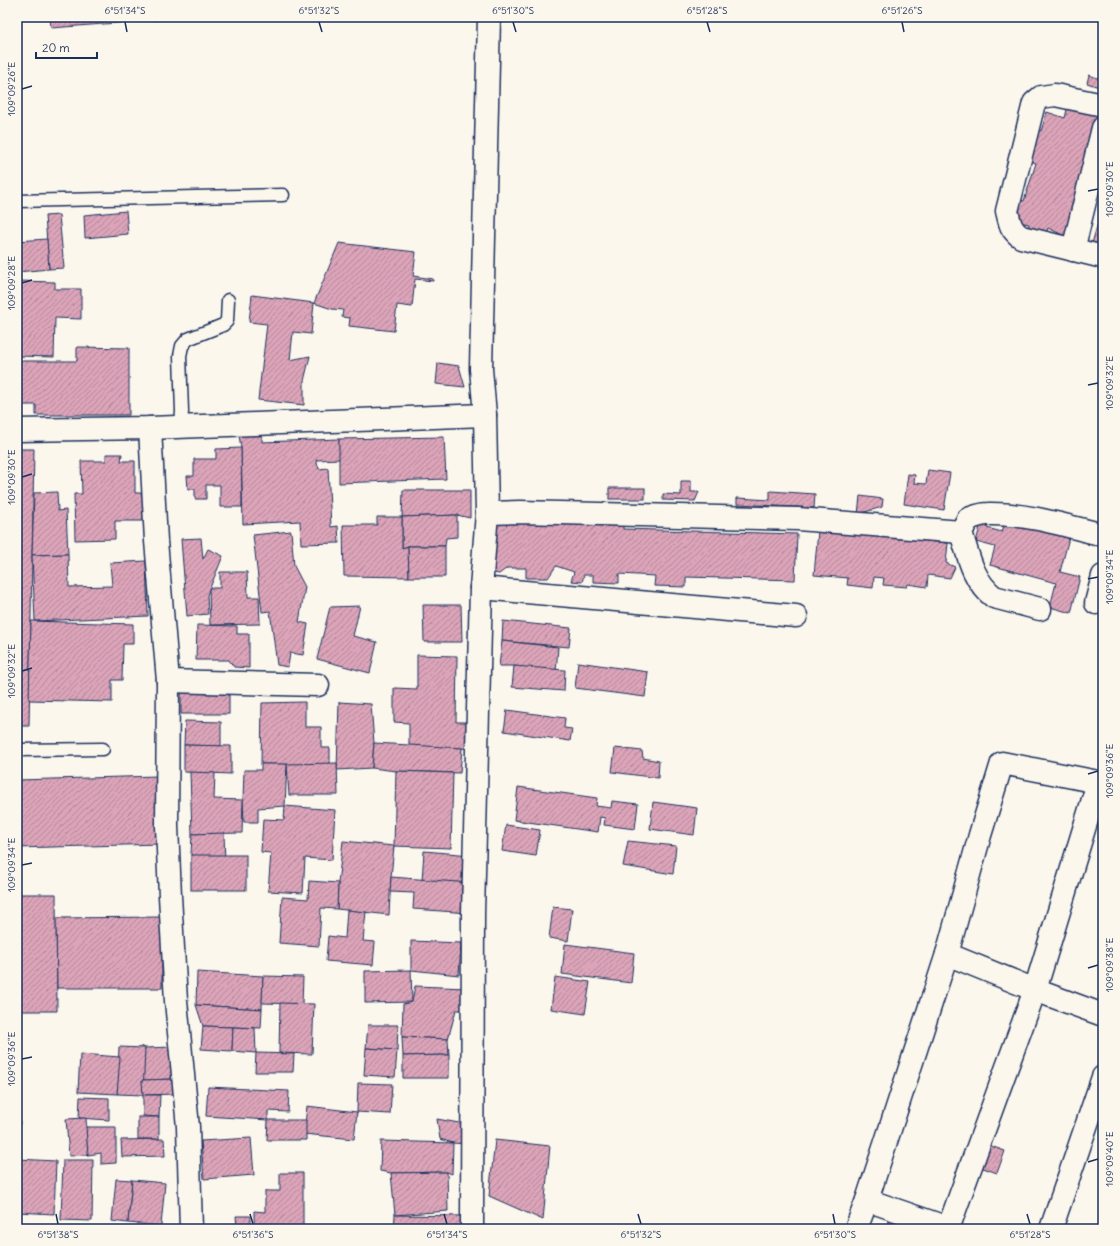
<svg xmlns="http://www.w3.org/2000/svg" width="1120" height="1246" viewBox="0 0 1120 1246" font-family="Delius,sans-serif">
  <defs>
    <pattern id="building-hatch" width="6" height="6" patternUnits="userSpaceOnUse"><rect width="6" height="6" fill="#dba4b8"/><path d="M-1 1l2-2M0 6l6-6M5 7l2-2" fill="none" stroke="#b18699"/></pattern>
  </defs>
  <rect width="100%" height="100%" fill="#fbf7ec"/>
  <filter id="ink" filterUnits="userSpaceOnUse"><feTurbulence type="fractalNoise" baseFrequency=".025" numOctaves="2"/><feDisplacementMap in="SourceGraphic" scale="8" xChannelSelector="R" yChannelSelector="G"/><feConvolveMatrix kernelMatrix="1 2 1 2 8 2 1 2 1" color-interpolation-filters="sRGB"/></filter>
  <g filter="url(#ink)">
    <g fill="url(#building-hatch)" stroke="#1b2f5e">
      <polygon points="50,17 196,17 51,28"/>
      <polygon points="1089,75 1103,80 1102,88 1087,83"/>
      <polygon points="1068,105 1103,115 1076,221 1069,238 1048,228 1045,236 1028,229 1029,224 1018,222 1020,211 1012,212 1016,199 1024,201 1036,163 1024,159 1031,127 1041,131 1047,112 1065,118"/>
      <polygon points="1103,206 1103,254 1090,250"/>
      <polygon points="126,211 128,234 85,238 84,215"/>
      <polygon points="59,215 64,268 49,269 45,216"/>
      <polygon points="47,239 49,269 17,272 17,241"/>
      <polygon points="339,243 416,252 413,276 433,279 433,281 415,279 412,307 397,305 394,331 349,326 350,318 342,317 343,310 332,309 314,303"/>
      <polygon points="17,281 55,282 55,289 81,289 81,319 55,318 54,357 17,356"/>
      <polygon points="252,295 314,303 311,334 293,332 290,360 310,356 304,381 304,405 258,400 267,324 249,322"/>
      <polygon points="77,347 129,348 129,415 36,415 36,405 17,405 17,361 77,361"/>
      <polygon points="438,363 459,366 465,387 436,384"/>
      <polygon points="262,434 262,442 339,439 340,459 316,460 319,469 328,468 331,527 338,526 339,543 301,544 300,521 243,524 241,448 239,435"/>
      <polygon points="444,437 446,479 339,483 339,439"/>
      <polygon points="241,448 242,507 220,507 220,485 206,485 206,499 195,499 195,489 188,489 187,476 194,476 194,459 216,459 216,449"/>
      <polygon points="17,449 34,449 29,726 17,726"/>
      <polygon points="106,454 122,454 121,461 135,461 135,493 145,493 146,521 115,521 115,539 75,540 74,494 82,494 81,461 106,461"/>
      <polygon points="928,470 950,473 944,510 904,504 908,474 915,475 914,483 926,484"/>
      <polygon points="681,481 691,481 691,492 699,492 695,501 663,500 663,494 681,495"/>
      <rect x="609" y="488" width="36" height="11"/>
      <polygon points="403,490 470,490 470,518 457,515 402,517"/>
      <polygon points="770,491 815,494 814,508 737,504 737,498 770,500"/>
      <polygon points="57,492 58,511 66,510 68,554 32,555 34,493"/>
      <polygon points="860,496 883,499 882,507 858,514"/>
      <polygon points="457,515 457,537 446,538 445,546 408,546 402,548 402,517"/>
      <polygon points="1014,516 1038,522 1037,528 1046,531 1051,525 1102,535 1094,546 1087,544 1090,536 1071,530 1060,572 1080,577 1071,613 1050,607 1056,583 990,565 995,547 976,542 982,519 989,521 987,528 1002,532 1005,523 1012,525"/>
      <polygon points="377,517 402,517 402,548 408,546 409,577 344,576 343,525 377,525"/>
      <polygon points="623,517 623,529 797,534 795,580 686,577 686,587 654,586 655,576 619,574 619,583 593,582 593,575 584,575 582,582 571,581 574,572 556,566 548,578 526,578 526,568 507,568 499,574 484,571 493,521"/>
      <polygon points="291,531 294,566 305,587 299,622 308,624 303,655 290,653 288,667 277,665 270,611 262,612 253,535"/>
      <polygon points="818,531 948,543 946,563 955,567 950,578 928,575 927,587 908,584 907,587 883,585 884,578 874,577 873,588 847,585 848,578 814,575"/>
      <polygon points="201,538 203,559 208,549 223,556 207,595 208,614 187,616 181,539"/>
      <polygon points="408,546 445,546 445,577 409,577"/>
      <polygon points="68,554 69,587 112,586 110,563 146,561 148,616 35,621 32,555"/>
      <polygon points="220,572 247,572 248,597 259,597 260,624 210,625 209,588 220,588"/>
      <polygon points="423,605 461,605 462,642 424,642"/>
      <polygon points="360,606 353,636 377,642 370,673 317,659 330,607"/>
      <polygon points="31,621 133,624 133,644 123,644 122,680 112,680 112,702 29,700"/>
      <polygon points="503,621 571,628 569,647 502,641"/>
      <polygon points="197,625 237,626 237,634 249,634 249,668 234,667 229,660 196,660"/>
      <polygon points="502,641 558,647 556,672 514,666 499,666"/>
      <polygon points="417,655 457,656 456,722 476,722 476,750 462,748 409,749 409,723 394,722 394,688 417,689"/>
      <polygon points="578,662 648,672 645,697 575,688"/>
      <polygon points="514,666 565,670 564,691 512,687"/>
      <rect x="181" y="684" width="48" height="30"/>
      <polygon points="305,702 305,727 321,727 321,748 330,748 330,765 261,764 262,703"/>
      <polygon points="339,702 371,704 374,743 372,768 337,770"/>
      <polygon points="507,710 565,718 564,728 572,729 570,741 504,731"/>
      <polygon points="185,721 221,722 221,746 184,745"/>
      <polygon points="374,743 462,748 460,773 396,771 372,768"/>
      <polygon points="184,745 231,746 231,774 184,772"/>
      <polygon points="615,748 642,751 643,758 659,761 658,778 612,772"/>
      <polygon points="337,763 338,795 289,795 287,764"/>
      <polygon points="261,764 287,764 285,806 258,808 258,822 244,822 243,800 244,770 261,770"/>
      <polygon points="396,771 453,773 451,848 394,846"/>
      <polygon points="190,772 215,773 214,799 243,800 242,833 192,834"/>
      <polygon points="158,776 160,844 17,848 17,780"/>
      <polygon points="518,787 597,798 596,806 611,808 612,801 638,804 635,829 604,825 605,818 600,817 598,832 514,820"/>
      <polygon points="653,802 697,808 694,835 650,829"/>
      <polygon points="285,806 335,810 332,860 305,858 303,893 268,891 271,853 261,852 263,819 284,820"/>
      <polygon points="506,825 540,830 536,856 502,851"/>
      <polygon points="224,833 225,863 193,864 191,855 192,834"/>
      <polygon points="343,841 394,846 391,877 389,915 337,909 338,883"/>
      <polygon points="628,841 676,846 673,874 623,866"/>
      <polygon points="424,851 471,855 471,883 422,881"/>
      <rect x="191" y="855" width="55" height="35"/>
      <polygon points="391,877 471,883 469,913 413,909 414,893 390,892"/>
      <polygon points="309,881 338,883 337,909 321,908 319,946 279,943 282,897 308,899"/>
      <polygon points="17,894 56,894 57,1011 17,1011"/>
      <polygon points="553,907 572,909 568,941 549,938"/>
      <polygon points="347,910 366,912 363,941 375,942 373,965 326,961 328,936 345,938"/>
      <polygon points="162,917 162,988 57,988 56,918"/>
      <polygon points="411,941 461,943 459,975 411,970"/>
      <polygon points="565,944 634,953 631,983 562,974"/>
      <polygon points="411,970 412,1002 365,1003 365,971"/>
      <polygon points="197,972 263,976 262,1009 196,1005"/>
      <polygon points="263,976 303,977 302,1004 262,1003"/>
      <polygon points="555,977 590,982 585,1014 551,1009"/>
      <polygon points="415,986 467,988 466,1010 456,1010 448,1039 402,1037 403,1004 412,1002"/>
      <polygon points="280,1003 314,1004 312,1054 279,1053"/>
      <polygon points="196,1005 262,1009 261,1028 203,1026"/>
      <polygon points="368,1025 398,1025 397,1050 366,1048"/>
      <polygon points="203,1026 233,1027 232,1051 201,1049"/>
      <polygon points="233,1027 255,1028 256,1053 232,1051"/>
      <polygon points="402,1037 448,1039 449,1055 403,1056"/>
      <polygon points="141,1046 145,1048 173,1047 175,1079 142,1080"/>
      <polygon points="119,1047 145,1048 143,1095 117,1094"/>
      <polygon points="366,1048 397,1050 395,1077 364,1075"/>
      <polygon points="256,1053 294,1054 293,1072 255,1072"/>
      <polygon points="80,1054 120,1057 117,1094 78,1092"/>
      <polygon points="449,1055 449,1078 403,1078 403,1056"/>
      <polygon points="175,1079 175,1094 143,1095 142,1080"/>
      <polygon points="358,1083 392,1084 390,1114 357,1112"/>
      <polygon points="208,1087 289,1091 288,1112 268,1111 268,1120 206,1116"/>
      <polygon points="143,1095 160,1095 159,1117 143,1116"/>
      <polygon points="80,1097 109,1098 109,1120 79,1118"/>
      <polygon points="307,1106 357,1112 354,1139 304,1134"/>
      <rect x="138" y="1117" width="21" height="22"/>
      <polygon points="86,1118 88,1155 69,1156 66,1119"/>
      <polygon points="17,1119 20,1120 18,1160 17,1159"/>
      <polygon points="437,1119 470,1125 466,1144 453,1143 440,1139"/>
      <polygon points="268,1120 306,1120 306,1140 267,1140"/>
      <polygon points="86,1127 116,1127 116,1163 101,1164 101,1153 88,1155"/>
      <polygon points="251,1138 254,1175 204,1179 201,1141"/>
      <polygon points="164,1139 165,1156 122,1157 121,1140"/>
      <polygon points="495,1140 550,1146 543,1220 489,1196"/>
      <polygon points="381,1141 453,1143 452,1174 447,1172 391,1173 380,1171"/>
      <polygon points="982,1143 1005,1151 997,1173 975,1165"/>
      <polygon points="17,1159 56,1161 54,1214 17,1212"/>
      <polygon points="63,1160 93,1160 92,1221 61,1220"/>
      <polygon points="447,1172 448,1211 395,1215 391,1173"/>
      <polygon points="280,1173 303,1173 303,1229 254,1229 254,1211 265,1212 265,1191 280,1191"/>
      <polygon points="116,1179 132,1180 128,1223 112,1221"/>
      <polygon points="132,1180 165,1183 161,1226 128,1223"/>
      <polygon points="395,1215 461,1216 461,1229 394,1229"/>
      <polygon points="236,1216 251,1216 251,1229 213,1229 237,1228"/>
      <polygon points="891,1216 919,1229 886,1229"/>
    </g>
    <g fill="none" stroke-linecap="round" stroke-linejoin="round">
      <defs>
        <g id="service">
          <polyline points="17,201 283,195"/>
          <polyline points="181,426 182,411 180,356 182,346 188,339 223,325 227,321 228,300"/>
          <polyline points="17,750 103,749"/>
        </g>
        <g id="minor">
          <path d="M1103 105 1055 95 1041 97 1034 103 1007 211C1010 223 1010 229 1021 237L1103 257"/>
          <polyline points="1073,250 1103,128"/>
          <polyline points="150,428 156,541 168,681 167,826 170,896 176,1001 188,1127 191,1229"/>
          <polyline points="17,430 150,428 485,415"/>
          <path d="M487 513 520 512 798 519 961 532 968 519C974 517 981 514 988 514 1026 513 1067 526 1103 535"/>
          <path d="M961 532C968 555 973 581 994 597L1040 609"/>
          <polyline points="481,588 796,616"/>
          <polyline points="1096,603 1103,576"/>
          <polyline points="168,681 318,685"/>
          <polyline points="947,954 1035,990 1103,1015"/>
          <polyline points="867,1200 951,1229"/>
          <polyline points="472,1229 473,914 481,588 487,513 485,415 481,369 489,17"/>
          <polyline points="856,1229 867,1200 947,954 980,835 1002,763 1103,783"/>
          <polyline points="948,1229 1035,990 1098,783"/>
          <polyline points="1051,1229 1103,1077"/>
        </g>
      </defs>
      <use href="#service" stroke="#1b2f5e" stroke-width="15"/>
      <use href="#minor" stroke="#1b2f5e" stroke-width="25"/>
      <use href="#service" stroke="#fbf7ec" stroke-width="12"/>
      <use href="#minor" stroke="#fbf7ec" stroke-width="22"/>
    </g>
  </g>
  <path fill="none" stroke="#1b2f5e" stroke-width="1.5" d="M125 22 127 32M319 22 322 32M513 22 516 32M707 22 710 32M902 22 904 32M22 89 32 86M1088 191 1098 189M22 283 32 280M1088 385 1098 383M22 477 32 474M1088 579 1098 577M22 671 32 668M1088 774 1098 771M22 865 32 863M1088 968 1098 965M22 1059 32 1057M1088 1162 1098 1159M56 1214 58 1224M250 1214 253 1224M444 1214 447 1224M638 1214 641 1224M833 1214 835 1224M1027 1214 1030 1224"/>
  <rect width="1120" height="1246" fill="none" stroke="#fbf7ec" stroke-width="44"/>
  <path d="M36 52v6h61v-6" fill="none" stroke="#1b2f5e" stroke-width="2"/>
  <text x="42" y="52" font-size="12" fill="#1b2f5e" stroke="#fbf7ec" stroke-width="3" paint-order="stroke">20 m</text>
  <rect x="22" y="22" width="1076" height="1202" fill="none" stroke="#1b2f5e" stroke-width="1.5"/>
  <g font-size="10" text-anchor="middle" fill="#1b2f5e">
    <text x="125" y="14">6°51'34"S</text>
    <text x="319" y="14">6°51'32"S</text>
    <text x="513" y="14">6°51'30"S</text>
    <text x="707" y="14">6°51'28"S</text>
    <text x="902" y="14">6°51'26"S</text>
    <text transform="translate(11 89) rotate(-90)" y="4">109°09'26"E</text>
    <text transform="translate(1109 189) rotate(-90)" y="4">109°09'30"E</text>
    <text transform="translate(11 283) rotate(-90)" y="4">109°09'28"E</text>
    <text transform="translate(1109 383) rotate(-90)" y="4">109°09'32"E</text>
    <text transform="translate(11 477) rotate(-90)" y="4">109°09'30"E</text>
    <text transform="translate(1109 577) rotate(-90)" y="4">109°09'34"E</text>
    <text transform="translate(11 671) rotate(-90)" y="4">109°09'32"E</text>
    <text transform="translate(1109 771) rotate(-90)" y="4">109°09'36"E</text>
    <text transform="translate(11 865) rotate(-90)" y="4">109°09'34"E</text>
    <text transform="translate(1109 965) rotate(-90)" y="4">109°09'38"E</text>
    <text transform="translate(11 1059) rotate(-90)" y="4">109°09'36"E</text>
    <text transform="translate(1109 1159) rotate(-90)" y="4">109°09'40"E</text>
    <text x="58" y="1238">6°51'38"S</text>
    <text x="253" y="1238">6°51'36"S</text>
    <text x="447" y="1238">6°51'34"S</text>
    <text x="641" y="1238">6°51'32"S</text>
    <text x="835" y="1238">6°51'30"S</text>
    <text x="1030" y="1238">6°51'28"S</text>
  </g>
</svg>
